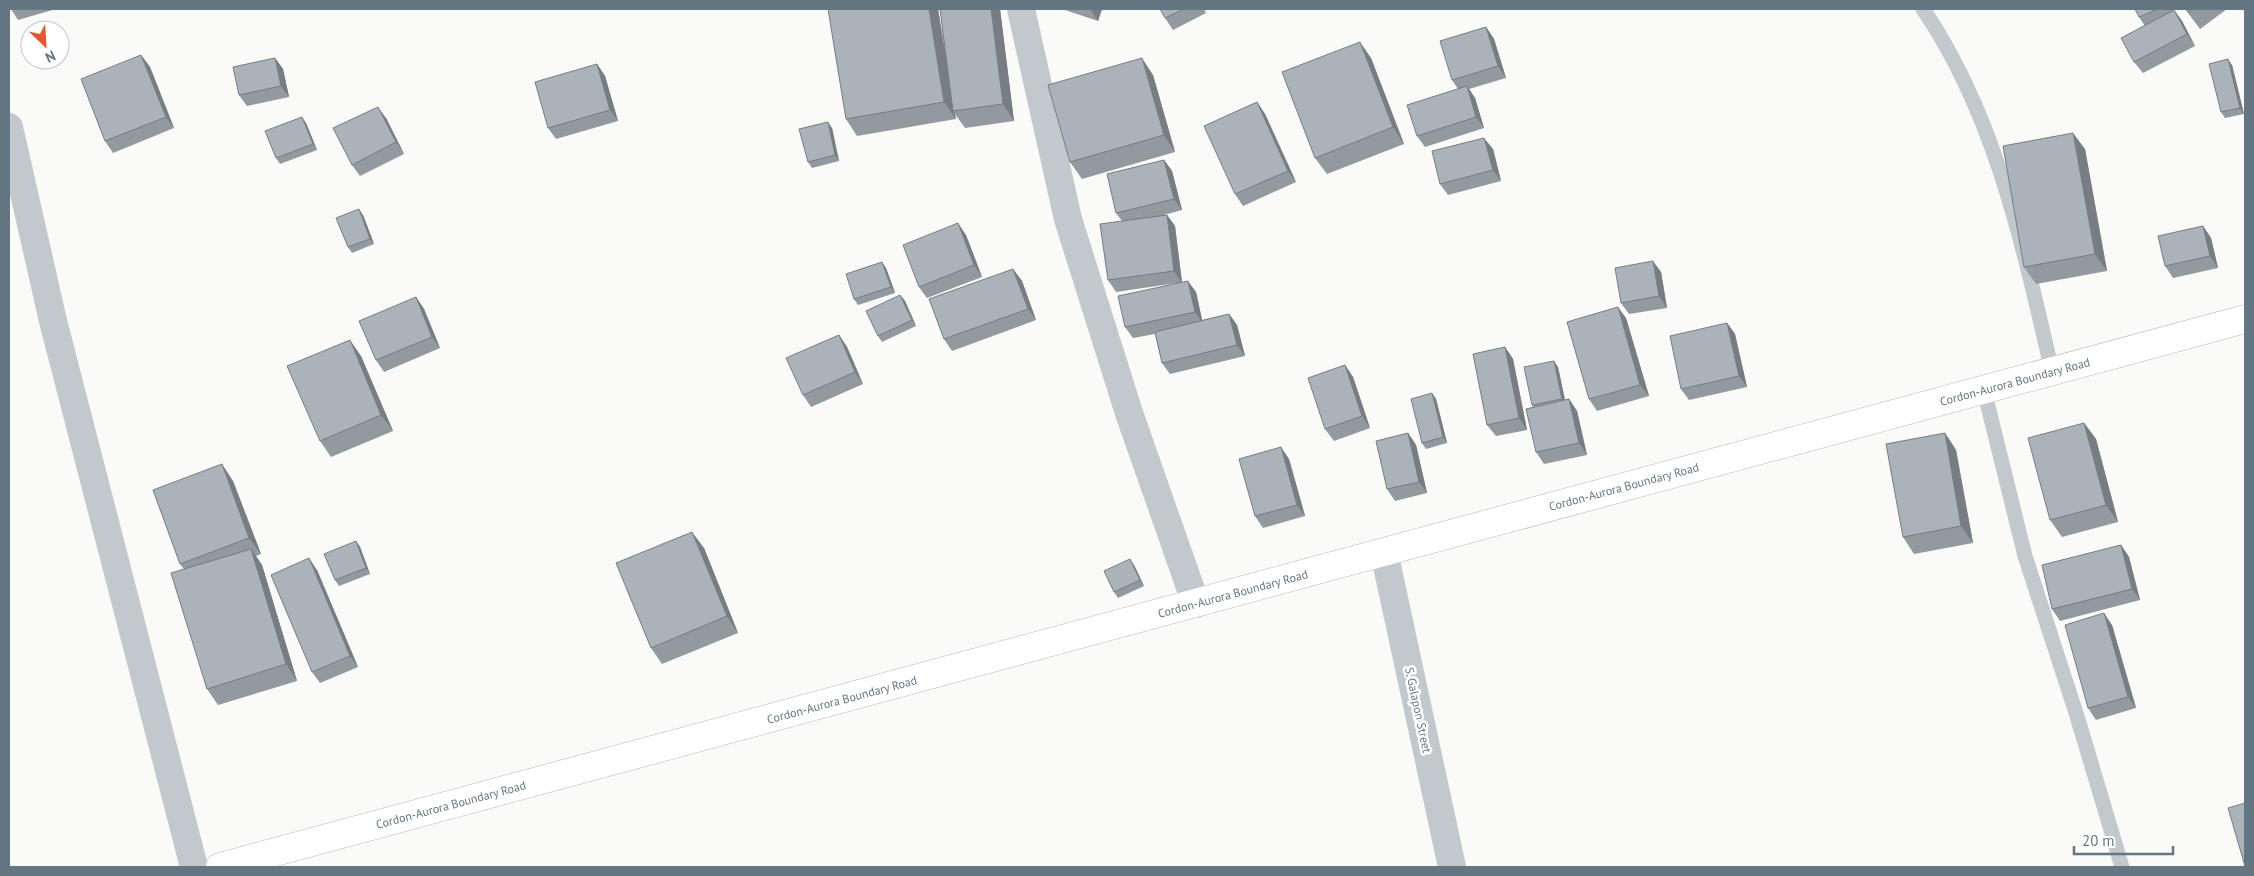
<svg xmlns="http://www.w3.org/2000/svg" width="2254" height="876" viewBox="0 0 2254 876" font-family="'PT Sans',sans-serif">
  <rect width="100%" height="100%" fill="#fafaf8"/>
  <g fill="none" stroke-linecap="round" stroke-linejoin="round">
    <defs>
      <polyline id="primary" points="220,867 2245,319"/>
    </defs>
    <use href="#primary" stroke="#b5babe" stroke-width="29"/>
    <g stroke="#c3c8cc" stroke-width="15">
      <path d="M1923 9C1996 116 2023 247 2052 371"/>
      <polyline points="1984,390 2025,556 2077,716 2122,867"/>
    </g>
    <g stroke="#c3c8cc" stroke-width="28">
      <polyline points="1021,9 1068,219 1129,413 1196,604"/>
      <polyline points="9,127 53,321 194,867"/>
      <polyline points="1384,552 1452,867"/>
    </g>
    <use href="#primary" stroke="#fff" stroke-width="28"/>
  </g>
  <g fill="#929a9f">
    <polygon points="11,9 56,9 18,20"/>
    <polygon points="832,9 938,9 948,70 940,9 1000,9 1014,121 965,128 955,114 956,119 857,136 846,119"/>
    <polygon points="1064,9 1102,9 1098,21 1065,10"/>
    <polygon points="1160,9 1204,9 1206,13 1173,30 1165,18"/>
    <polygon points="2135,9 2172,9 2173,11 2174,10 2182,21 2195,46 2143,73 2134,62 2145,26 2139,17"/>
    <polygon points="2185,9 2227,9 2200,29"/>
    <polygon points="1486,27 1494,39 1506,78 1469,89 1475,98 1484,128 1425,147 1417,136 1458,89 1452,80"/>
    <polygon points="141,55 150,67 174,128 113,153 105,141"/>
    <polygon points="275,58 283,69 289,97 247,106 239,95"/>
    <polygon points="1371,58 1404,144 1327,174 1315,158"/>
    <polygon points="597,64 605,76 618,121 556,139 548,128"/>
    <polygon points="2232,65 2244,114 2225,118 2221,112"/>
    <polygon points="1153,75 1175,152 1082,179 1070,162"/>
    <polygon points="1257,102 1265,114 1296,182 1243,206 1235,194"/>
    <polygon points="386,118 404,154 360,176 352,165"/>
    <polygon points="306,123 317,150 280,164 276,158"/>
    <polygon points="832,128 839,161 812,168 808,162"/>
    <polygon points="1493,149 1501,181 1448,195 1440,184"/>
    <polygon points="2085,149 2107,271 2036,284 2024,267"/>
    <polygon points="1164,160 1172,171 1182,210 1160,216 1167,215 1175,226 1182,282 1196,292 1202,320 1229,314 1237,325 1245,356 1170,374 1162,363 1155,334 1133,338 1125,327 1177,283 1116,292 1108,280 1122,221 1116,213"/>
    <polygon points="363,215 374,244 352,253 348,247"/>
    <polygon points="2203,226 2211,238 2218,268 2173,278 2165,266"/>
    <polygon points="966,235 982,277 927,298 919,287"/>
    <polygon points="886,268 895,293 858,305 854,299"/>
    <polygon points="1013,269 1022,281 1036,320 952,351 944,339"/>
    <polygon points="1661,272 1667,308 1629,314 1621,303"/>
    <polygon points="900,295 905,301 916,326 882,342 878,336"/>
    <polygon points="416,297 424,309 440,348 384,372 376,360"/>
    <polygon points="1626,318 1649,396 1597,411 1589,399"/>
    <polygon points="1727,323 1735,334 1747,387 1689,400 1681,389"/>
    <polygon points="839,335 847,347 863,384 811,407 803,395"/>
    <polygon points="1505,347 1513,359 1527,430 1496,436 1487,425"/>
    <polygon points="361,356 393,431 331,457 320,441"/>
    <polygon points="1345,365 1353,377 1370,428 1334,441 1325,429"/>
    <polygon points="1558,367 1565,400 1569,399 1577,411 1587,455 1544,464 1536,452 1533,407 1532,405"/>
    <polygon points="1432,393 1436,399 1447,443 1426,449 1422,443"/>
    <polygon points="2084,423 2096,439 2118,522 2062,537 2050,520"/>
    <polygon points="1408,433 1416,445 1427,493 1395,501 1387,489"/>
    <polygon points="1945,433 1956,450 1973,543 1914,554 1903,537"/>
    <polygon points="1289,459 1305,516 1263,528 1255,516"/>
    <polygon points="233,481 261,554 256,556 262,565 297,681 218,705 207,689 184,569 180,564"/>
    <polygon points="356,541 360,547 370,574 339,586 335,580"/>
    <polygon points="2121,545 2129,557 2140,600 2060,621 2052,609"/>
    <polygon points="704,548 738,633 662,664 651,648"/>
    <polygon points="1134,565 1144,586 1118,598 1114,592"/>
    <polygon points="317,570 358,667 320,683 312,672"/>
    <polygon points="2112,625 2136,708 2096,720 2088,708"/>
  </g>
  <g fill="#777d82">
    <polygon points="929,9 938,9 955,111 953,111 955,114 956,119 944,102"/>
    <polygon points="991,9 1000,9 1014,121 1003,104"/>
    <polygon points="1090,9 1102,9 1098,21"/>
    <polygon points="2174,10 2182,21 2195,46 2187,34"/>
    <polygon points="1486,27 1494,39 1506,78 1498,66"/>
    <polygon points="1360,42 1371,58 1404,144 1393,127"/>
    <polygon points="141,55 150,67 174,128 166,117"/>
    <polygon points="275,58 283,69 289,97 281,86"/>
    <polygon points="1142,58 1153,75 1175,152 1164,135"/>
    <polygon points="2228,59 2232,65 2244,114 2240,108"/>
    <polygon points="597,64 605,76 618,121 610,110"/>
    <polygon points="1467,86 1475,98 1484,128 1476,117"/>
    <polygon points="1257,102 1265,114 1296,182 1288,171"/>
    <polygon points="378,107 386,118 404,154 396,142"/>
    <polygon points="302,117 306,123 317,150 313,144"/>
    <polygon points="828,122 832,128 839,161 835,155"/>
    <polygon points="2073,133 2085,149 2107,271 2095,254"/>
    <polygon points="1484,138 1493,149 1501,181 1493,170"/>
    <polygon points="1164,160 1172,171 1182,210 1174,199"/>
    <polygon points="359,209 363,215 374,244 370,239"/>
    <polygon points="1167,215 1175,226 1182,283 1174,271"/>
    <polygon points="958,223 966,235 982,277 974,265"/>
    <polygon points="2203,226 2211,238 2218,268 2210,256"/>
    <polygon points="1653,261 1661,272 1667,308 1659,296"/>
    <polygon points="882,262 886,268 895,293 891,287"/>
    <polygon points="1013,269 1022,281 1036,320 1028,309"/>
    <polygon points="1188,281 1196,292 1203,324 1195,312"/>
    <polygon points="900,295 905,301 916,326 912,320"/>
    <polygon points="416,297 424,309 440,348 432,337"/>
    <polygon points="1618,307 1626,318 1649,396 1640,385"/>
    <polygon points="1229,314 1237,325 1245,356 1237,345"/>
    <polygon points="1727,323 1735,334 1747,387 1739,376"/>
    <polygon points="839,335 847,347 863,384 855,372"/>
    <polygon points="350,340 361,356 393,431 381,415"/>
    <polygon points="1505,347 1513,359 1527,430 1519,418"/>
    <polygon points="1554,361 1558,367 1566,405 1562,399"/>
    <polygon points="1345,365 1353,377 1370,428 1362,416"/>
    <polygon points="1432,393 1436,399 1447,443 1443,437"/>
    <polygon points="1569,399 1577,411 1587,455 1579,443"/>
    <polygon points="2084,423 2096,439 2118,522 2106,505"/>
    <polygon points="1408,433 1416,445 1427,493 1419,482"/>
    <polygon points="1945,433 1956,450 1973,543 1961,526"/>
    <polygon points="1281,447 1289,459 1305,516 1297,505"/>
    <polygon points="222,464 233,481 261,554 249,538"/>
    <polygon points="692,532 704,548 738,633 727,616"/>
    <polygon points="356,541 360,547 370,574 366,568"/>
    <polygon points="2121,545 2129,557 2140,600 2132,589"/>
    <polygon points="251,549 262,565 297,681 286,664"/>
    <polygon points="309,558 317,570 358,667 350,656"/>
    <polygon points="1130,559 1134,565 1144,586 1140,580"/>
    <polygon points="2104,613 2112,625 2136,708 2128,697"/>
  </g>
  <g fill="#aab3b9" stroke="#777d82">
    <polygon points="828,9 929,9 944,102 846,119"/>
    <polygon points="940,9 991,9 1003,104 953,111"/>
    <polygon points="1160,9 1184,9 1165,18"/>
    <polygon points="2135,9 2158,9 2139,17"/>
    <polygon points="2186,9 2193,9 2188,12"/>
    <polygon points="2174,10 2187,34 2134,62 2121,38"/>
    <polygon points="1486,27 1498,66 1452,80 1440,41"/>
    <polygon points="1360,42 1393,127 1315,158 1282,72"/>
    <polygon points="141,55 166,117 105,141 81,79"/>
    <polygon points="275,58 281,86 239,95 233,67"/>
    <polygon points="1142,58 1164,135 1070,162 1048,85"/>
    <polygon points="2228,59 2240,108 2221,112 2209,64"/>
    <polygon points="597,64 610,110 548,128 535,82"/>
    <polygon points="1467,86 1476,117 1417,136 1407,105"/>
    <polygon points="1257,102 1288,171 1235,194 1204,126"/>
    <polygon points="378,107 396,142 352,165 333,128"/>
    <polygon points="302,117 313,144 276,158 265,131"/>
    <polygon points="828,122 835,155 808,162 799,129"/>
    <polygon points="2073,133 2095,254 2024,267 2003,146"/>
    <polygon points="1484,138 1493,170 1440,184 1432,151"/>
    <polygon points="1164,160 1174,199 1116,213 1107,174"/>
    <polygon points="359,209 370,239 348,247 336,218"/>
    <polygon points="1167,215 1174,271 1108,280 1100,224"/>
    <polygon points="958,223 974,265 919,287 903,245"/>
    <polygon points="2203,226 2210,256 2165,266 2158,236"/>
    <polygon points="1653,261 1659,296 1621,303 1615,268"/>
    <polygon points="882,262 891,287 854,299 846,274"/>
    <polygon points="1013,269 1028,309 944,339 929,299"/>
    <polygon points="1188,281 1195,312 1125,327 1118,296"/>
    <polygon points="900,295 912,320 878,336 866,311"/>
    <polygon points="416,297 432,337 376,360 359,321"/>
    <polygon points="1618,307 1640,385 1589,399 1567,322"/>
    <polygon points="1229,314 1237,345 1162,363 1155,332"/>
    <polygon points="1727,323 1739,376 1681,389 1670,336"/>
    <polygon points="839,335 855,372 803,395 786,358"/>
    <polygon points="350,340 381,415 320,441 287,366"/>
    <polygon points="1505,347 1519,418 1487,425 1473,354"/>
    <polygon points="1554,361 1562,399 1532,405 1524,367"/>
    <polygon points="1345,365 1362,416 1325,429 1308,378"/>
    <polygon points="1432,393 1443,437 1422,443 1411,399"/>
    <polygon points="1569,399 1579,443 1536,452 1526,409"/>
    <polygon points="2084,423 2106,505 2050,520 2028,438"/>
    <polygon points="1408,433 1419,482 1387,489 1376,441"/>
    <polygon points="1945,433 1961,526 1903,537 1886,444"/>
    <polygon points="1281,447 1297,505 1255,516 1239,459"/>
    <polygon points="222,464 249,538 180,564 153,490"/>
    <polygon points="692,532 727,616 651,648 616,563"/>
    <polygon points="356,541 366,568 335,580 324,554"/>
    <polygon points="2121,545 2132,589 2052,609 2042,565"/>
    <polygon points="251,549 286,664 207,689 171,573"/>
    <polygon points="309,558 350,656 312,672 271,575"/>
    <polygon points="1130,559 1140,580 1114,592 1104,571"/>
    <polygon points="2104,613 2128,697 2088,708 2065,625"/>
    <polygon points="2245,803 2245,866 2228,808"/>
  </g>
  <g text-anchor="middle" stroke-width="5" stroke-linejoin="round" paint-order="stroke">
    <g font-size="12" fill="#657683" stroke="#fff">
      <text transform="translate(2015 382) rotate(-15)" y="4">Cordon-Aurora Boundary Road</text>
      <text transform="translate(1624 487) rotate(-15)" y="4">Cordon-Aurora Boundary Road</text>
      <text transform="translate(1233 594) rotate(-15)" y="4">Cordon-Aurora Boundary Road</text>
      <text transform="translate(842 700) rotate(-15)" y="4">Cordon-Aurora Boundary Road</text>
      <text transform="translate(1418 710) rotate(78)" y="4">S. Galapon Street</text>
      <text transform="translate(451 805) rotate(-15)" y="4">Cordon-Aurora Boundary Road</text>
    </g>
  </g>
  <rect width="2254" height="876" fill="none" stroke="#657683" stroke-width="20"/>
  <g transform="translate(45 45) rotate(155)"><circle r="24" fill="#ffffff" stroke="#c1c8cd"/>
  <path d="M0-4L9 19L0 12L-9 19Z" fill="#e4572e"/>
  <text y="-8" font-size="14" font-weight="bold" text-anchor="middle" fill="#657683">N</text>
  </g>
  <path d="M2074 846v8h99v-8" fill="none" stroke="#657683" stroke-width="2.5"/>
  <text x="2082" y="846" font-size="15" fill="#657683" stroke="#ffffff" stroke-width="4" paint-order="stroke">20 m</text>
</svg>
